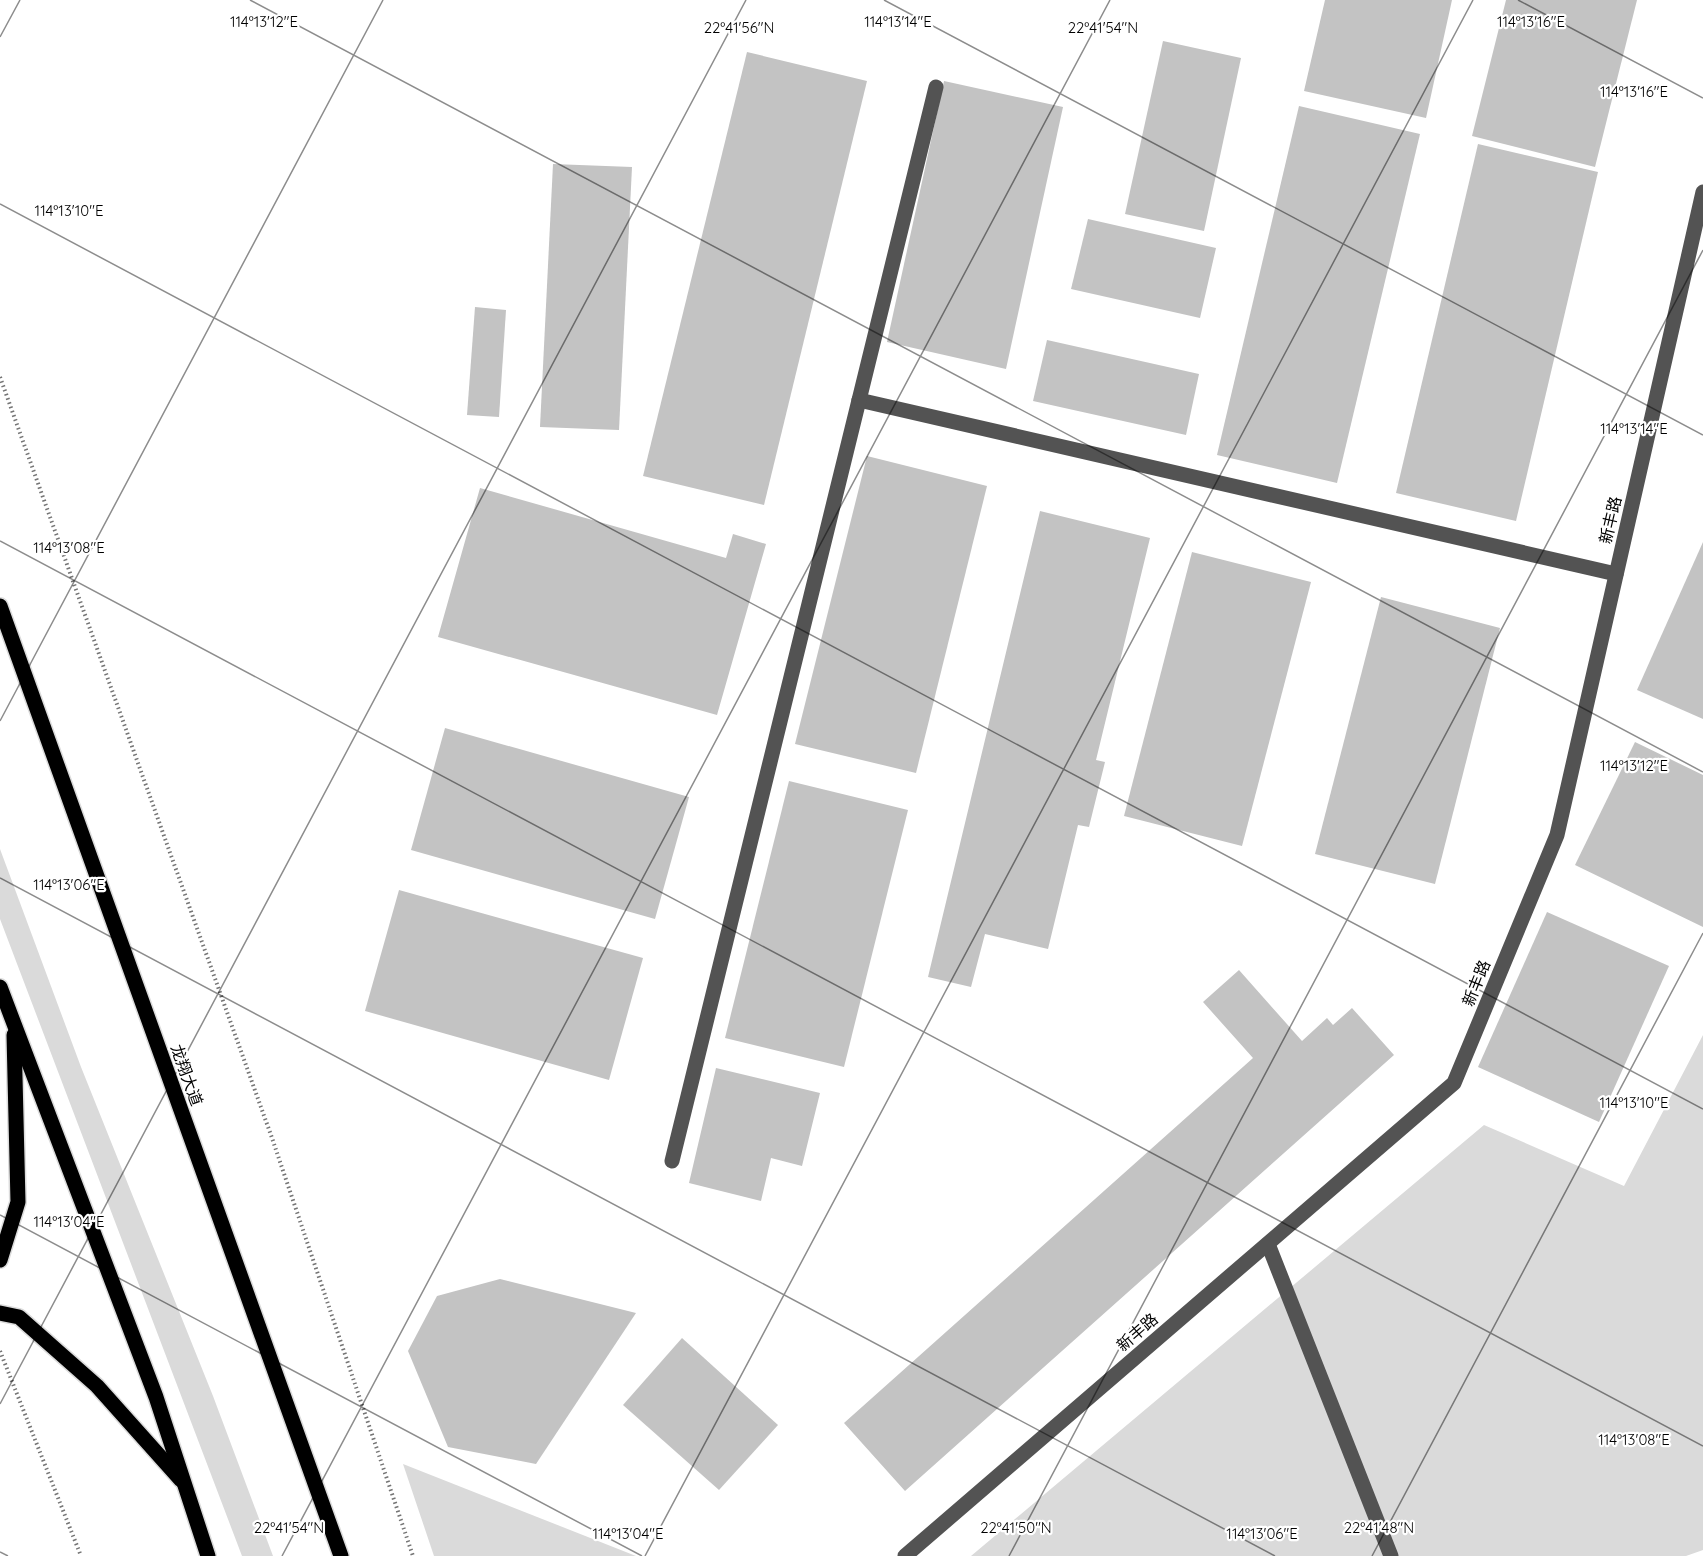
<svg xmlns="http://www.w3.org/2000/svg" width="1703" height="1556" viewBox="0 0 1703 1556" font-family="Quicksand,'Noto Sans SC',sans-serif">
  <rect width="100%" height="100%" fill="#fff"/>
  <g fill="#dadada">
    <polygon points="0,849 81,1067 213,1396 273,1556 242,1556 0,919"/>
    <polygon points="1703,1035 1703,1550 1686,1556 971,1556 1484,1125 1624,1186"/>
    <polygon points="403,1464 636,1556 434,1556"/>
  </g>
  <g fill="#c3c3c3">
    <polygon points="1325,0 1452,0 1426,118 1304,91"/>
    <polygon points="1506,0 1637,0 1595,167 1472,136"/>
    <polygon points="1163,41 1241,58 1204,231 1125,214"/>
    <polygon points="747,52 867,81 764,505 643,476"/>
    <polygon points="944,81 1063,107 1006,369 887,342"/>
    <polygon points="1299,106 1420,134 1337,483 1217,455"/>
    <polygon points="1478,144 1598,172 1516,521 1396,493"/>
    <polygon points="553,164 632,167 619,430 540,427"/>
    <polygon points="1088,219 1216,248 1200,318 1071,289"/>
    <polygon points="475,307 506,310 499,417 467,415"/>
    <polygon points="1047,340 1199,374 1186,435 1033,401"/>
    <polygon points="867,456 987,486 916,773 795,744"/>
    <polygon points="480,488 726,558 733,534 766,544 717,715 438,637"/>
    <polygon points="1040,511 1150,538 1096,760 1105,762 1089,827 1078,825 1048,949 985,934 971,987 928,977"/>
    <polygon points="1703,542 1703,719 1637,690"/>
    <polygon points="1192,552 1311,582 1242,846 1124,816"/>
    <polygon points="1381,597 1500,628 1435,884 1315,854"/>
    <polygon points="445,728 689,797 655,919 411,850"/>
    <polygon points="1635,742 1703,775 1703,927 1575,865"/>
    <polygon points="789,781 908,810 844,1067 725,1038"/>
    <polygon points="399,890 643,958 609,1080 365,1011"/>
    <polygon points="1547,912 1669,966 1599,1122 1478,1067"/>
    <polygon points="1239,970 1302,1041 1327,1018 1333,1025 1352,1008 1394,1055 905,1491 844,1423 1253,1058 1203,1002"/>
    <polygon points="716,1068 820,1093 802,1166 771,1158 761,1201 689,1183"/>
    <polygon points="500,1279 636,1313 536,1464 448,1447 408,1351 437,1296"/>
    <polygon points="682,1338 778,1425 719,1490 623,1405"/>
  </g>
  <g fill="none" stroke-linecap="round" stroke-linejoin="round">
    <defs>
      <g id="major">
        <polyline points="0,606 341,1556"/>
        <polyline points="0,987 156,1397 208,1556"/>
        <polyline points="0,1260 18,1202 14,1035"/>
        <polyline points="0,1313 19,1317 97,1386 181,1480"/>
      </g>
    </defs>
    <use href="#major" stroke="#dbdbdb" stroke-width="18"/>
    <g stroke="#757575" stroke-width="4" stroke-dasharray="1.5 3" stroke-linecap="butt">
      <polyline points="0,377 272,1138 413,1556"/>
      <polyline points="0,1351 81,1556"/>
    </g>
    <g stroke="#535353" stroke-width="15">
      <polyline points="859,400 1616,574"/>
      <polyline points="672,1161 936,87"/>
      <polyline points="1268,1244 1391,1556"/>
      <polyline points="905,1556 1454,1083 1557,835 1703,192"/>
    </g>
    <use href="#major" stroke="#000" stroke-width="15"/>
  </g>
  <path fill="none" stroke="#000" stroke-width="1.5" stroke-opacity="0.45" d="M250 0 1703 772M884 0 1703 435M1518 0 1703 98M0 37 20 0M0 204 1703 1109M0 541 1703 1446M0 721 383 0M0 878 1275 1556M0 1215 642 1556M0 1404 746 0M0 1552 8 1556M282 1556 1110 0M645 1556 1473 0M1009 1556 1703 250M1372 1556 1703 933"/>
  <g text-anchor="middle" stroke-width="4.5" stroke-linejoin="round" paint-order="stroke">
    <g font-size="16" fill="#000" stroke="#fff">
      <text transform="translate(1610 520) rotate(-77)" y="6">新丰路</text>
      <text transform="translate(1476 983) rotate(-68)" y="6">新丰路</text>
      <text transform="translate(187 1075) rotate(70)" y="6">龙翔大道</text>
      <text transform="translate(1137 1332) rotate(-41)" y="6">新丰路</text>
    </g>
  </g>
  <g font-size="15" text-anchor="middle" fill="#000" stroke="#fff" stroke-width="4.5" stroke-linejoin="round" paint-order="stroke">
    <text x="264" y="27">114°13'12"E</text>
    <text x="898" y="27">114°13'14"E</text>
    <text x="1531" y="27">114°13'16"E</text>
    <text x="739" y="33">22°41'56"N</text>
    <text x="1103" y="33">22°41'54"N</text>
    <text x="1634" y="97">114°13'16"E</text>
    <text x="69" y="216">114°13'10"E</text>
    <text x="1634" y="434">114°13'14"E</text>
    <text x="69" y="553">114°13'08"E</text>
    <text x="1634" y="771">114°13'12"E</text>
    <text x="69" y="890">114°13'06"E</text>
    <text x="1634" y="1108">114°13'10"E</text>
    <text x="69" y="1227">114°13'04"E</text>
    <text x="1634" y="1445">114°13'08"E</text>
    <text x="289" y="1533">22°41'54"N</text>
    <text x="1016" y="1533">22°41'50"N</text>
    <text x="1379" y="1533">22°41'48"N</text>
    <text x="628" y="1539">114°13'04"E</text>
    <text x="1262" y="1539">114°13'06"E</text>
  </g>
</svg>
